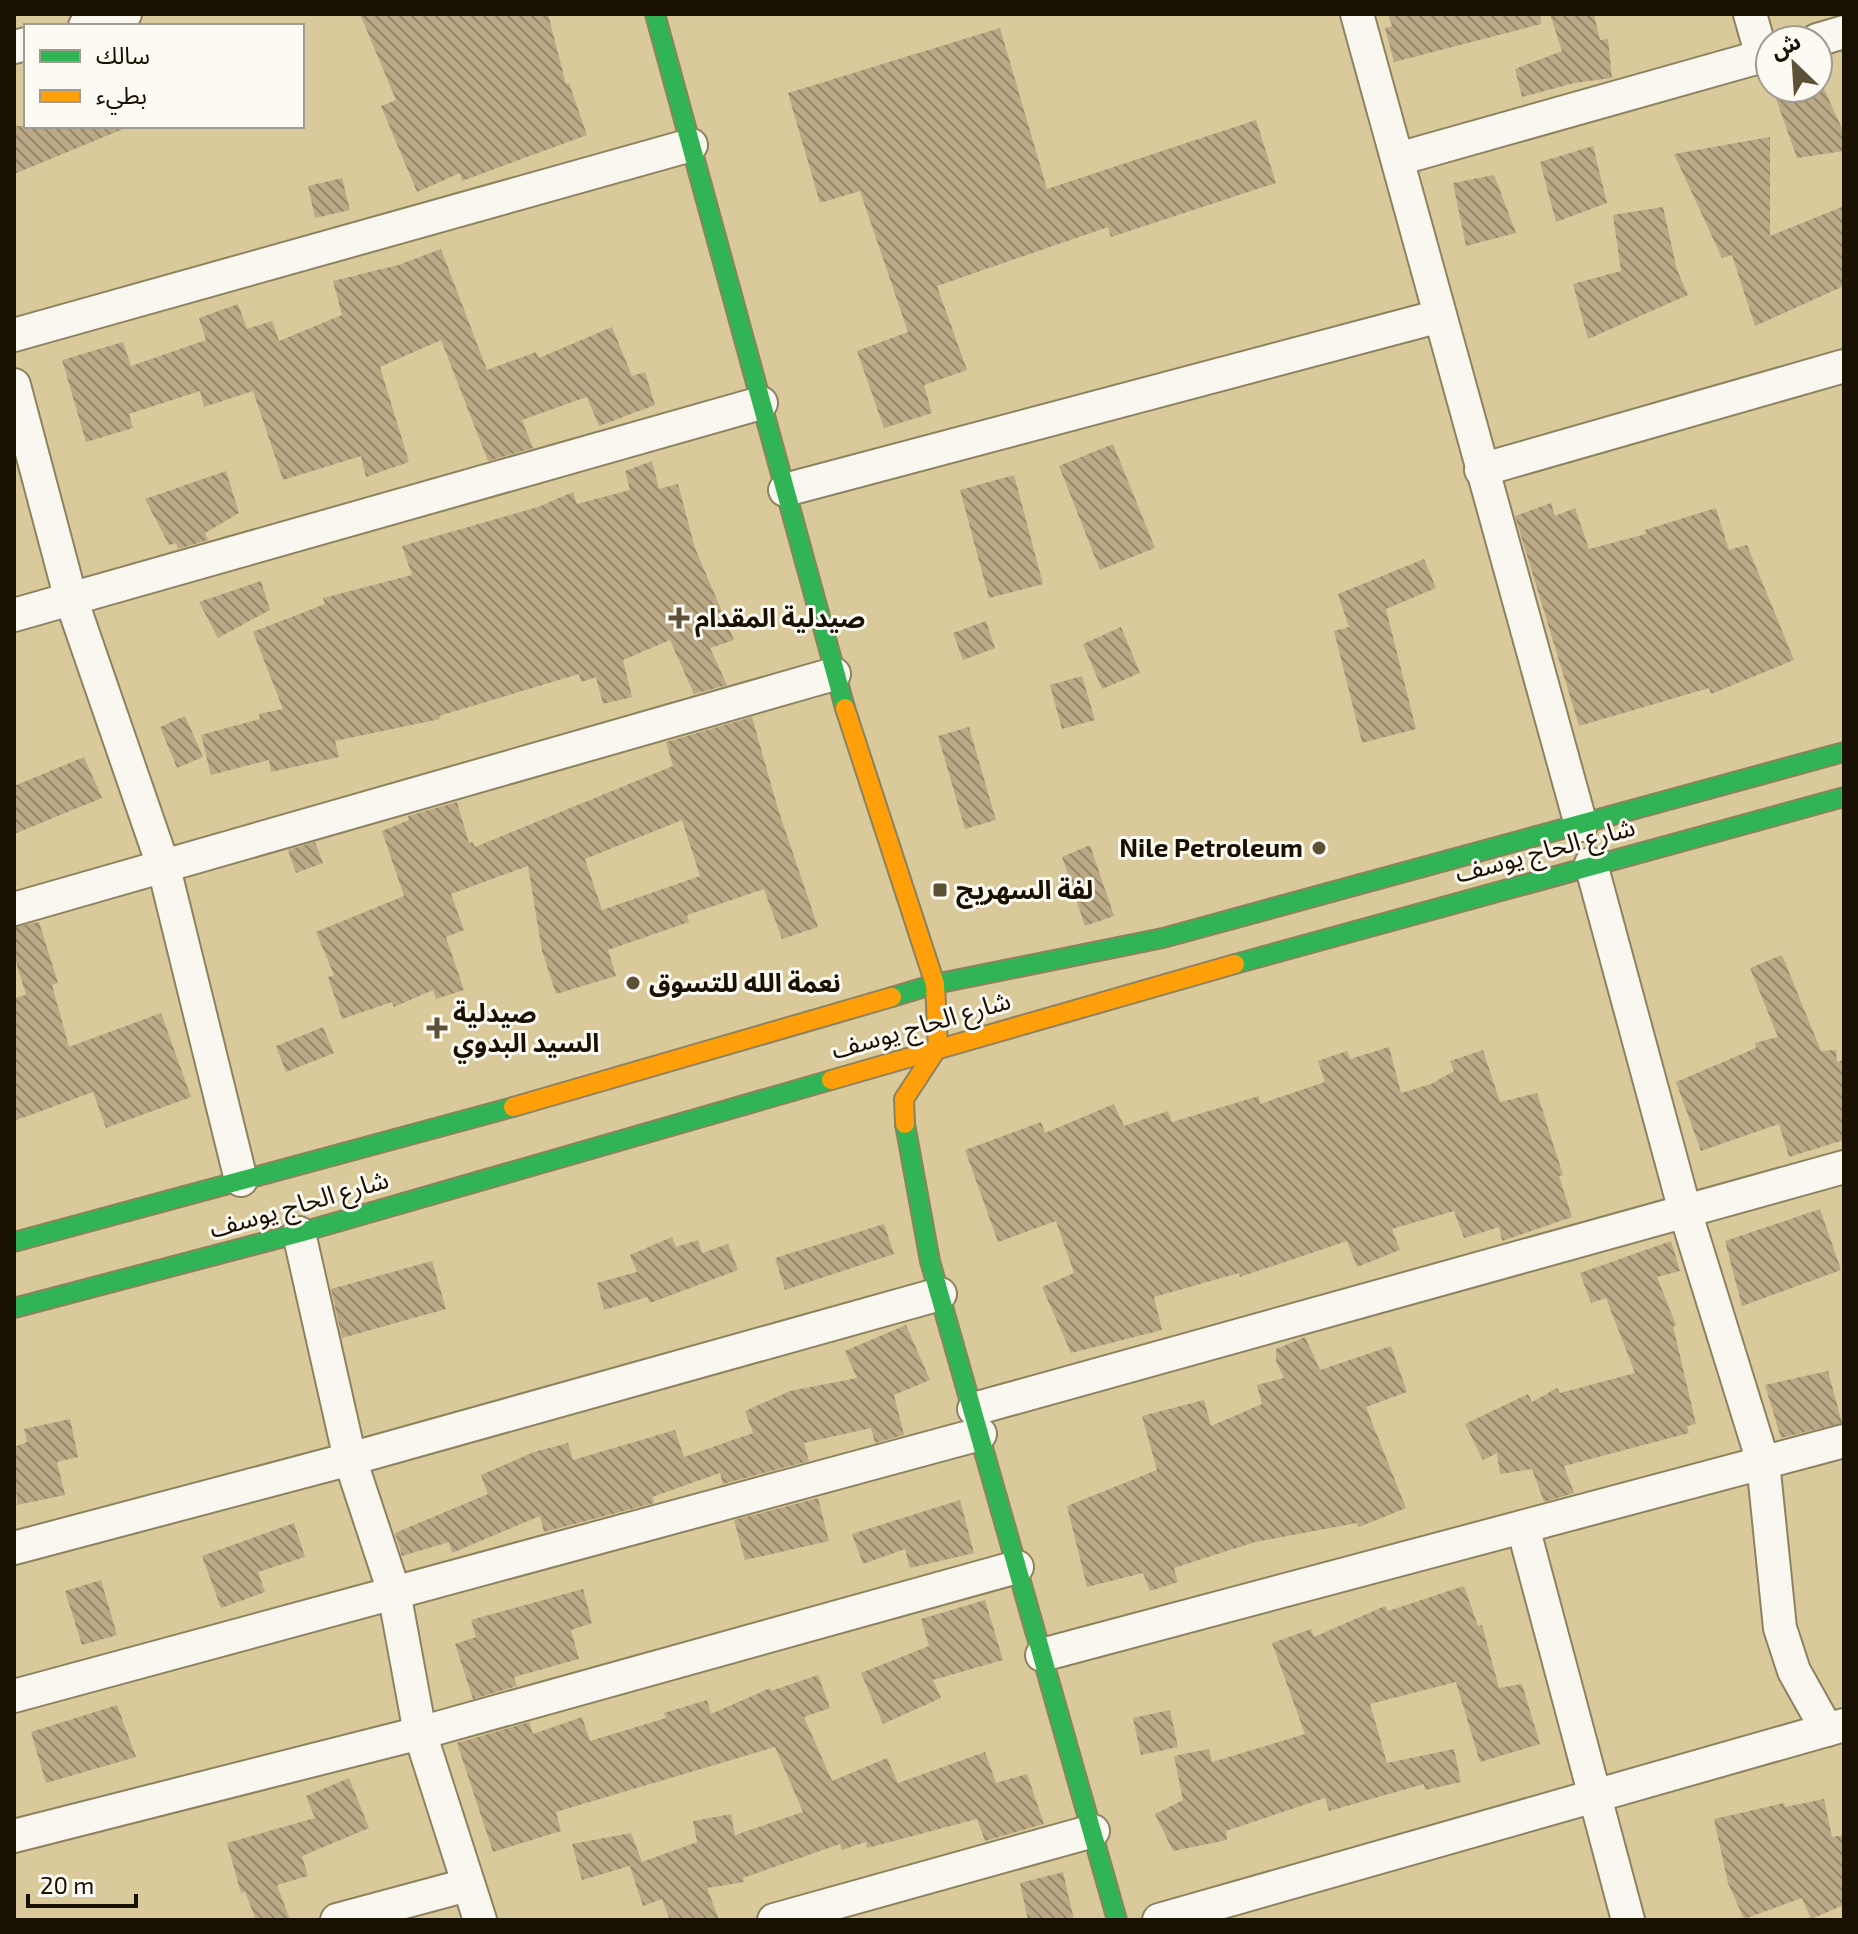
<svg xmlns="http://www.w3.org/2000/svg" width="1858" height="1934" viewBox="0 0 1858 1934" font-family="'Exo 2','Noto Sans Arabic',sans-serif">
  <defs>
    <pattern id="building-back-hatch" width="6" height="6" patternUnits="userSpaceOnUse" patternTransform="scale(2)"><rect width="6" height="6" fill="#baa886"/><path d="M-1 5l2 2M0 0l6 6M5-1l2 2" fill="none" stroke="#96876b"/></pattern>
  </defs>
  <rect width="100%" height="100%" fill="#daca9b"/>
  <g fill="url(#building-back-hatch)" fill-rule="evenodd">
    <polygon points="360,14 548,14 566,84 569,83 587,135 462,181 460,173 417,192 381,106 396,100"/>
    <polygon points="1388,14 1540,14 1541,24 1394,62 1385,28 1392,26"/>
    <polygon points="1550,14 1594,14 1600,40 1608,39 1612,78 1574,83 1522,97 1515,69 1562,51"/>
    <polygon points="1000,28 1047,189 1256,120 1276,183 1111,237 1108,227 937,286 967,370 924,385 932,413 884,428 857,351 908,332 860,191 820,203 788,93"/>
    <polygon points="1820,80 1844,133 1844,151 1797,158 1775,96 1792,88 1818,88"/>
    <polygon points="14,126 128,126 128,127 14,174"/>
    <polygon points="1770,137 1770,236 1844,206 1844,286 1755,326 1732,255 1722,258 1674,154"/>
    <polygon points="1593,146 1607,203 1556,222 1540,162"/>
    <polygon points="1494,175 1516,233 1466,246 1453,183"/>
    <polygon points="342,178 350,210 315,218 308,186"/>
    <polygon points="1663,207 1677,270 1688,295 1588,339 1573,284 1621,271 1613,215"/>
    <polygon points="441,249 487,370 536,352 539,358 612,327 632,376 645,372 655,405 599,426 587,397 578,400 522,420 533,448 488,461 441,340 380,367 409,462 366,477 361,456 283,480 253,391 204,407 200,391 129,414 133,428 86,442 62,360 123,342 131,366 206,340 199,318 238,304 247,329 272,321 279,341 342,315 333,281 398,265"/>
    <polygon points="1113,444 1155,548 1100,570 1059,466"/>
    <polygon points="652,461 659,489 678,484 695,548 734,640 710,648 727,685 694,694 670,640 623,660 632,697 603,704 596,677 581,682 579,674 439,716 440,719 335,741 339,757 271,772 269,760 211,775 201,735 260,719 259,714 283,709 253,632 325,604 323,598 412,575 402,546 538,507 573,492 577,504 630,490 625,471"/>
    <polygon points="226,471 239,513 205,533 208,540 178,549 176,543 169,545 145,499"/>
    <polygon points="1014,475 1043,584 989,598 960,490"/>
    <polygon points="1551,503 1555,516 1575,508 1589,549 1646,534 1645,530 1716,508 1729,550 1747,545 1794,660 1711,694 1709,688 1579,726 1515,516"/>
    <polygon points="1424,559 1436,588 1386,609 1416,729 1362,743 1334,631 1349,627 1338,594"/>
    <polygon points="261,581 270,610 218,638 199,602"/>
    <polygon points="986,621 995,648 963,660 953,633"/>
    <polygon points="1121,627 1140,673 1102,689 1083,644"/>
    <polygon points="1082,676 1095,720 1062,729 1050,685"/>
    <polygon points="185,716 203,757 177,768 160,727"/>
    <path d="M752 717 778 809 818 927 782 939 764 889 687 915 689 922 608 950 616 976 556 994 542 951 528 866 451 894 464 930 446 937 464 990 436 999 433 990 394 1007 392 1002 342 1019 328 977 334 975 316 932 404 896 382 831 409 820 408 816 457 802 469 843 473 842 475 847 673 766 666 742ZM682 820 700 876 602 910 585 859Z"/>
    <polygon points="969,727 996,820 965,829 938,736"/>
    <polygon points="84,757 102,798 14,834 14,786"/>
    <polygon points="315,842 323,863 296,873 288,850"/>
    <polygon points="1090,845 1114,916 1085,926 1062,857"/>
    <polygon points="39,922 58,983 52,985 69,1047 161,1013 191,1097 106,1128 93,1092 14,1121 14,998 26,995 14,955 14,927"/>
    <polygon points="1782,955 1821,1051 1836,1050 1837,1062 1844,1060 1844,1140 1789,1157 1779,1124 1701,1151 1676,1082 1756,1048 1755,1043 1778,1037 1750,968"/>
    <polygon points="323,1027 334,1053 286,1072 276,1046"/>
    <polygon points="1389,1047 1401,1093 1431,1084 1454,1071 1450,1061 1483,1050 1500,1102 1537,1093 1563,1175 1559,1176 1572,1217 1502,1241 1499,1227 1464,1238 1454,1211 1392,1229 1400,1250 1357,1267 1347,1241 1240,1277 1239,1273 1154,1297 1162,1330 1071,1353 1042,1287 1074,1273 1056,1221 998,1242 965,1150 1041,1122 1045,1133 1114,1104 1124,1126 1168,1111 1172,1122 1259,1096 1260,1104 1325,1082 1318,1061 1347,1051 1350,1059"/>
    <polygon points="1820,1209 1841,1270 1742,1306 1725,1241"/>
    <polygon points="884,1224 894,1254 785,1290 775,1258"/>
    <polygon points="672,1237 676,1247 698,1240 702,1253 728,1244 738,1270 650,1303 647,1297 604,1310 597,1283 637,1272 630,1255"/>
    <polygon points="1671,1241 1680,1271 1657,1277 1676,1325 1673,1326 1696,1424 1687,1426 1689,1433 1564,1466 1574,1493 1544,1502 1532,1469 1500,1474 1497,1453 1483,1460 1465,1424 1528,1394 1532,1402 1557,1388 1560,1393 1635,1373 1606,1298 1591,1303 1580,1273"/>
    <polygon points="432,1261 446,1309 342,1338 331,1289"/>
    <polygon points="906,1325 930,1380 894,1395 904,1435 875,1443 871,1428 804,1443 809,1461 723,1484 720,1473 652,1497 654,1503 544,1532 540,1516 452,1553 449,1542 402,1556 395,1533 488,1494 481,1475 534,1452 568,1443 573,1460 675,1430 684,1457 753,1433 745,1411 790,1391 857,1378 845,1351"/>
    <polygon points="1305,1337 1320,1370 1391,1346 1407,1392 1366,1407 1406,1508 1359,1527 1357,1523 1255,1542 1174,1568 1178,1582 1150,1591 1143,1573 1087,1587 1067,1506 1157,1470 1142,1416 1204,1400 1211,1426 1262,1404 1257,1385 1284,1378 1276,1361 1276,1349"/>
    <polygon points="1828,1371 1842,1423 1781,1438 1765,1385"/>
    <polygon points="70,1419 78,1457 57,1462 65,1495 17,1505 14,1447 27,1442 24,1429"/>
    <polygon points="818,1498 829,1541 745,1560 734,1520"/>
    <polygon points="960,1500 974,1553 910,1568 905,1549 863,1564 852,1534"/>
    <polygon points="294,1523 305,1557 258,1572 265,1592 221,1608 202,1556"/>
    <polygon points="101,1580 117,1635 82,1645 65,1591"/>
    <polygon points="1464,1586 1478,1626 1482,1625 1499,1688 1522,1684 1540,1744 1480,1762 1456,1682 1370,1704 1387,1763 1454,1749 1461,1782 1425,1790 1424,1784 1329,1811 1325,1798 1226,1831 1227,1840 1173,1851 1155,1814 1183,1800 1174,1756 1209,1749 1212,1762 1305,1734 1272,1643 1311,1629 1314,1637 1385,1606 1388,1611"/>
    <polygon points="583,1589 592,1623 571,1630 579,1659 514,1677 517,1686 473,1699 455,1644 476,1637 471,1620"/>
    <polygon points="985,1600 1003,1660 933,1680 941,1698 883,1724 861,1673 929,1646 921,1619"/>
    <polygon points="818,1675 830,1708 804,1717 832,1781 887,1758 898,1783 985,1752 996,1783 1027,1774 1044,1824 985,1841 977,1819 867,1848 866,1842 842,1850 840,1844 743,1878 744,1882 707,1888 719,1920 670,1920 662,1899 643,1906 630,1867 633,1865 582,1880 572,1844 631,1833 642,1862 697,1842 693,1821 731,1814 735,1835 803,1812 775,1747 556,1812 561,1831 493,1852 457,1743 529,1722 533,1734 582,1717 590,1741 666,1718 664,1713 707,1700 711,1714 770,1688 771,1691"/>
    <polygon points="117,1705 136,1757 46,1783 31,1732"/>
    <polygon points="1170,1710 1178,1747 1141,1755 1133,1718"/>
    <polygon points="349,1778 369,1828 302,1856 308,1876 277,1885 290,1920 256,1920 245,1892 241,1893 227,1843 315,1818 306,1796"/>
    <polygon points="1824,1799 1832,1837 1844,1835 1844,1905 1811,1919 1802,1898 1744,1919 1728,1883 1714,1819 1784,1803 1785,1807"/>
    <polygon points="1063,1872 1074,1920 1028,1920 1020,1883"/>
  </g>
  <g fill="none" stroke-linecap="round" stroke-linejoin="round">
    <defs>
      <g id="street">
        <polyline points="1357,14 1581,825"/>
        <polyline points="1750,14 1762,56"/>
        <polyline points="85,26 125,14"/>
        <polyline points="1817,40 1844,32"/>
        <polyline points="14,47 26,44"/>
        <polyline points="1398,159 1770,54"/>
        <polyline points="14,335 691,145"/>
        <polyline points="14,385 70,596 164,868 241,1180"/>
        <polyline points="1481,470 1844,366"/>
        <polyline points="785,490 1440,316"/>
        <polyline points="14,615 761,403"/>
        <polyline points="1591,864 1685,1211 1763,1462 1780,1628 1794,1671 1827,1730"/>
        <polyline points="14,909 834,674"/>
        <polyline points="299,1233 350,1459 394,1592 420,1733 480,1920"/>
        <polyline points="974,1409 1844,1167"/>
        <polyline points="1523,1527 1628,1920"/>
        <polyline points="14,1548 350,1459 940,1294"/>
        <polyline points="1042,1655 1844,1441"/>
        <polyline points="14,1696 980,1434"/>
        <polyline points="14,1836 420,1733 1017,1567"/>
        <polyline points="337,1920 467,1885"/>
        <polyline points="774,1920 1093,1831"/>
        <polyline points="1159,1920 1844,1725"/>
      </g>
      <g id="fast">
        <polyline points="655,14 845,708"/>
        <polyline points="1235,964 1844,797"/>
        <polyline points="892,997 935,984 1163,938 1844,752"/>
        <polyline points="905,1124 930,1261 1117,1920"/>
        <polyline points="14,1242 513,1107"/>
        <polyline points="14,1308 299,1233 831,1080"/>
      </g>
      <g id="slow">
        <polyline points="845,708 935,984 938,1047 904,1099 905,1124"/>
        <polyline points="831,1080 1235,964"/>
        <polyline points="513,1107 892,997"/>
      </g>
    </defs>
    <use href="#street" stroke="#8d8260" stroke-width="36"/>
    <use href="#fast" stroke="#8d8260" stroke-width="22"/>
    <use href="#slow" stroke="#8d8260" stroke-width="22"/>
    <use href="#street" stroke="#f9f7f0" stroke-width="32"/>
    <use href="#fast" stroke="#30b455" stroke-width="18"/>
    <use href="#slow" stroke="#ff9f0a" stroke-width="18"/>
  </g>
  <g fill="#5c5136" stroke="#fcfaf2" stroke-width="3">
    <path d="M675 606h8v8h8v8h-8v8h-8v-8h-8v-8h8z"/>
    <circle cx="1319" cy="848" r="8"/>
    <rect x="932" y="882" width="16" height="16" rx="4"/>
    <circle cx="633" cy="983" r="8"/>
    <path d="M433 1016h8v8h8v8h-8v8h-8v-8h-8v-8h8z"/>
  </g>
  <g text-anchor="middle" stroke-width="6" stroke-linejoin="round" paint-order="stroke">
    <g font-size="26" font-weight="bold" fill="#181000" stroke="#fcfaf2" text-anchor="start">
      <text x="695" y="627">صيدلية المقدام</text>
      <text x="1303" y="857" text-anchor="end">Nile Petroleum</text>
      <text x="956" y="899">لفة السهريج</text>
      <text x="649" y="992">نعمة الله للتسوق</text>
      <text x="453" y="1022">صيدلية<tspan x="453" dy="30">السيد البدوي</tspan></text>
    </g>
    <g font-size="26" fill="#181000" stroke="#fcfaf2">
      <text transform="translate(1545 850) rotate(-15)" y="9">شارع الحاج يوسف</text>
      <text transform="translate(921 1025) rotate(-16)" y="9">شارع الحاج يوسف</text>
      <text transform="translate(299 1204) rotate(-16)" y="9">شارع الحاج يوسف</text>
    </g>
  </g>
  <rect width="1858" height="1934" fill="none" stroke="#181000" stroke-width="32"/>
  <rect x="24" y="24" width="280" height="104" fill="#fcfaf2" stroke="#a19c91" stroke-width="2"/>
  <rect x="40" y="50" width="40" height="12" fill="#30b455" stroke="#a19c91" stroke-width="2"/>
  <text x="96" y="64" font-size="24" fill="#181000">سالك</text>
  <rect x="40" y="90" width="40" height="12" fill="#ff9f0a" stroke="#a19c91" stroke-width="2"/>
  <text x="96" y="104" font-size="24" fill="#181000">بطيء</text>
  <g transform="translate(1794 64) rotate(335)"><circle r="38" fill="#fcfaf2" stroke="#a19c91" stroke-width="2"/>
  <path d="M0-6L14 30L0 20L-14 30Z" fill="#5c5136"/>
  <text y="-12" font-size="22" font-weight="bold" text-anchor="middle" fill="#181000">ش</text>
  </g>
  <path d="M28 1894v12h108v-12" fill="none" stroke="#181000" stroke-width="4"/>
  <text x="40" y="1894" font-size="24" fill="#181000" stroke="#fcfaf2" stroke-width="6" paint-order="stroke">20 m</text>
</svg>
